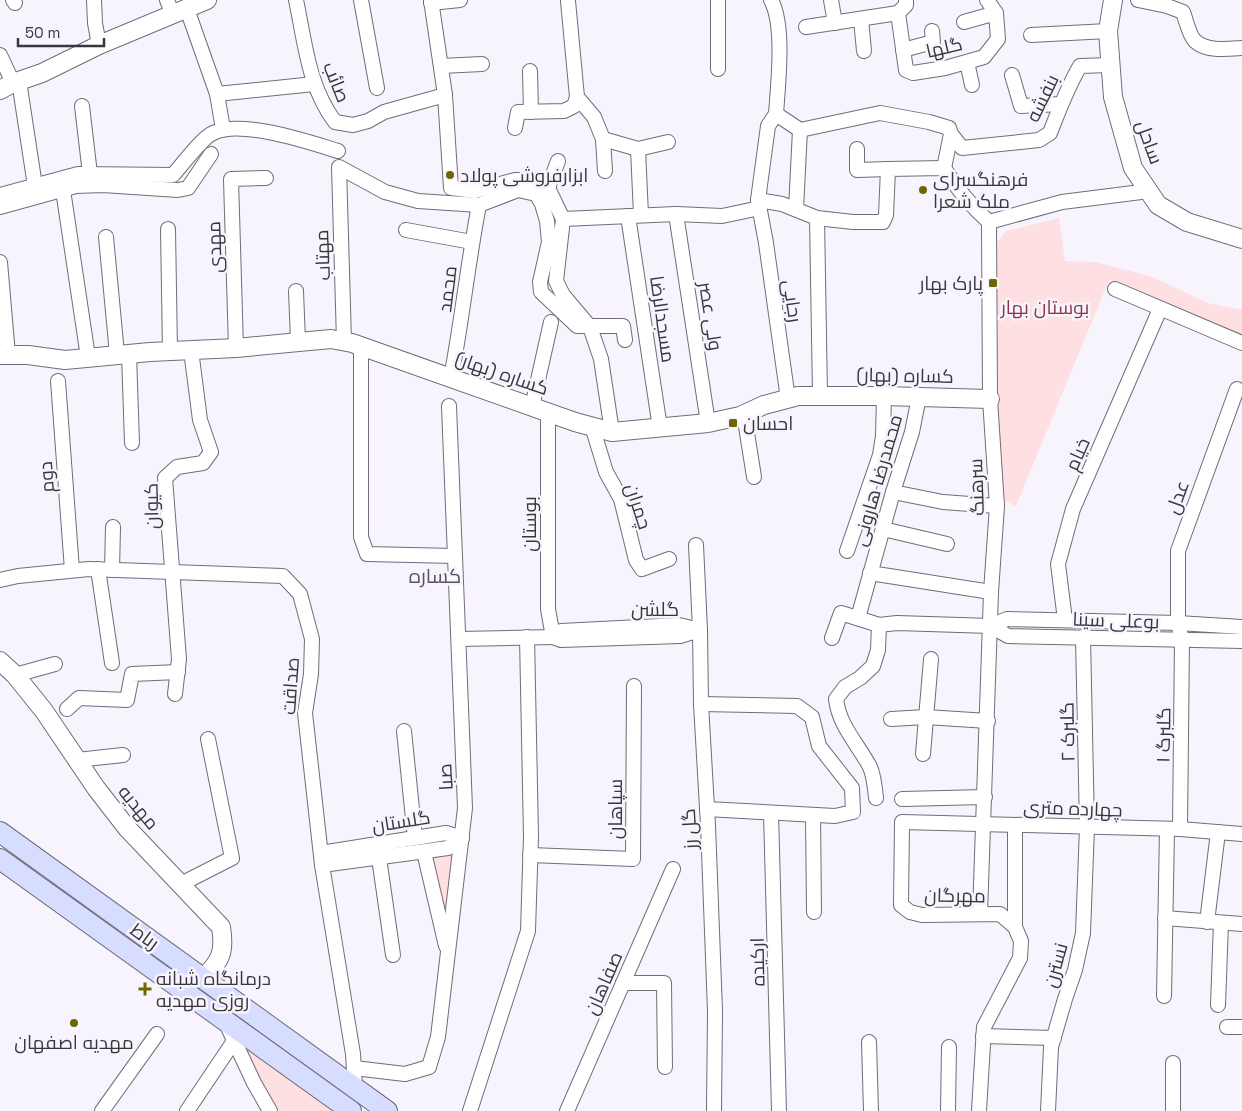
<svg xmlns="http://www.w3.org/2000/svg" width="1242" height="1111" viewBox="0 0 1242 1111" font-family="'Space Grotesk',Cairo,sans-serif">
  <rect width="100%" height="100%" fill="#f8f4fd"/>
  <g fill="#fee0e3">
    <polygon points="1059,218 1065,261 1095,262 1150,276 1208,303 1242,310 1242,337 1109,280 1016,506 999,498 996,244 1006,231"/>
    <polygon points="453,853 445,938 431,856"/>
    <polygon points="243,1044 337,1111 277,1111 260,1082"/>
  </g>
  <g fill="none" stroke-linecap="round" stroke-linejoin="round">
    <defs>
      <g id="minor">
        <polyline points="13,0 15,3"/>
        <polyline points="94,0 95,23 99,45"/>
        <polyline points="167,0 173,15"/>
        <path d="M296 0C305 42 308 86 335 122L353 125 368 121 384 112 445 95"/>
        <polyline points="361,0 377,88"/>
        <polyline points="431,0 445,95 451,188 475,191 515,180 534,180 548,188 563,219 556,281 563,295 590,327 601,359 612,432"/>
        <polyline points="718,0 718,69"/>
        <path d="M771 0C785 25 778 85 776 114"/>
        <polyline points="831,0 835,23"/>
        <path d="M1138 0 1167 6 1183 12C1186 20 1189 35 1195 41 1207 52 1228 49 1242 48"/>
        <polyline points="431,3 460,0"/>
        <polyline points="187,9 217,94 223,129"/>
        <polyline points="898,13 906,70 913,73 945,68 984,57 998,39 996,13 987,0"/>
        <polyline points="861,19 864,51"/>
        <polyline points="964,22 996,13"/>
        <polyline points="806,27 898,13 906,5 906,0"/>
        <polyline points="1031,35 1108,31"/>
        <polyline points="903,50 933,42 932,31"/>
        <polyline points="0,55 13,83"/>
        <polyline points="967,62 972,85"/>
        <polyline points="441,66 482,64"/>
        <polyline points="530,71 531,112"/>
        <polyline points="1012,75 1021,106 1061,104"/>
        <polyline points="19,81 35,186"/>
        <polyline points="217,94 314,84"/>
        <polyline points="577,97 594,117 603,139 605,171"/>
        <polyline points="82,106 90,174"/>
        <polyline points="515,128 518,112 564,111 574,106 577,97 568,1"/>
        <polyline points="603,139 638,149 668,142"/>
        <polyline points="638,149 641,215"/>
        <polyline points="857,149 857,170 888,169"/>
        <polyline points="944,168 951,134"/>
        <polyline points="548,188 558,161"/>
        <polyline points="63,190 88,357"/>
        <path d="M0 195 78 174 173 175C181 166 203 137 213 133 241 119 309 142 338 151"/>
        <path d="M758 200 782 204 817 218 853 222H883L886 215 888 169 944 168C957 189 971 206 989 222"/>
        <polyline points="0,207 76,186 103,185 178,190 188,188 211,154"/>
        <polyline points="796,209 800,130"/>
        <polyline points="676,214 708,423"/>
        <polyline points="628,216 660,428"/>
        <polyline points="817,218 820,395"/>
        <polyline points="563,219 676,214 722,216 760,208"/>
        <polyline points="168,229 170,351"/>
        <polyline points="406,230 472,242"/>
        <polyline points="106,237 117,354"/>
        <polyline points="0,262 8,355"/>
        <polyline points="1115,289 1242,343"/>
        <polyline points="296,291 298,341"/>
        <polyline points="344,341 339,167 385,192 418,201 479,205 518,190 536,194 542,204 547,221 549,242 540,282 541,292 577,326 623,326 625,340"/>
        <polyline points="361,346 361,537 367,554 455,556"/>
        <polyline points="236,348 231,179 266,178"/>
        <polyline points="129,354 132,443"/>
        <path d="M451 378C462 320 468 262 479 205"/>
        <polyline points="58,381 72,570"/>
        <path d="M788 399 766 243 758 200 768 126 776 114 800 130 880 113 929 122 949 128 951 134 962 148 1039 140 1050 133C1059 110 1067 88 1080 66L1110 65"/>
        <polyline points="532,407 551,322"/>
        <polyline points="744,414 754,477"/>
        <polyline points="592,426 606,472 621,499 636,560 642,569 669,559"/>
        <polyline points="893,492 943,502 997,506"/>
        <polyline points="883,529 947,544"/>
        <polyline points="696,545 700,630 701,704 708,825 715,1011 714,1111"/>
        <polyline points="847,551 880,455 883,436 884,396"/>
        <polyline points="98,569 112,663"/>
        <polyline points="112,570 113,527"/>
        <polyline points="870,573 991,592"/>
        <polyline points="0,580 18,576 89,569 283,576 300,594 312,639 311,674 305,713 322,865 353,1054 355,1087"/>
        <polyline points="858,618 893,492 912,432 919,397"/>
        <polyline points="1065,620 1058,564 1073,509 1160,309"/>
        <polygon points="679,625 700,630 680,636 561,640 553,637 561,631"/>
        <polyline points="991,626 1008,636 1242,641"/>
        <polyline points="832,638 841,613 879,625 897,623 991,626 1007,619 1178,623 1242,627"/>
        <polyline points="459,639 553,637 548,609 548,412"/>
        <polyline points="15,675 55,664"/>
        <polyline points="175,694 179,659 165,478 177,467 203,463 211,452 200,420 191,350"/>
        <polyline points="701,704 797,706 812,717 819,746 852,788 853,812 835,816 707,809"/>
        <polyline points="67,709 79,698 127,700 132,674 178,672"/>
        <polyline points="891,719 926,717 988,721"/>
        <polyline points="404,731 415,838"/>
        <polyline points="923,754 931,659"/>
        <polyline points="77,760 123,755"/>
        <path d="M876 798C875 788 874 776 870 767 858 744 839 726 836 699L845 687 860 678 873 666 878 650 879 625"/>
        <polyline points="902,799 985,797"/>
        <polyline points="771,813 779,1111"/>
        <polyline points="813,815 814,912"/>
        <polyline points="1015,825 1015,927"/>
        <polyline points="1180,829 1182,640 1178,623 1178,551 1237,389"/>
        <polyline points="424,852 446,946"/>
        <polyline points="321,853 446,833 462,838"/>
        <polyline points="530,855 633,859 634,686"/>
        <polyline points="379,858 393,955"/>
        <polyline points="322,865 448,848 462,838"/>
        <polyline points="181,884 232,858 208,739"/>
        <polyline points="980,914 991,592 997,506 990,399 989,222 1062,202 1149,191"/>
        <polyline points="1165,918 1242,924"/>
        <polyline points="1207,922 1218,832"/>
        <polyline points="623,983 664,983 665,1067"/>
        <polyline points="1164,996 1167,829"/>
        <polyline points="1218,1005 1221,923"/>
        <polyline points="226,1023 254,1083 270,1111"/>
        <polyline points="1227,1027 1242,1027"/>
        <polyline points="983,1036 1054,1038"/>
        <polyline points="869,1042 871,1111"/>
        <polyline points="1173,1063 1173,1111"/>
        <polyline points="354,1068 405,1074 429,1067 438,1037 465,808 449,406"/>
        <polyline points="102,1111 157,1034"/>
        <polyline points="187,1111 234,1041"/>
        <polyline points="470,1111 528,931 531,836 527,637"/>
        <polyline points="567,1111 673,869"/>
        <polyline points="948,1111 949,1047"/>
        <polyline points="979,1111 984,1027 1020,958 1021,941 1015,927 1000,914 922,915 910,912 901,905 902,822 1180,829 1242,834"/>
        <polyline points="1048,1111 1051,1047 1065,999 1075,970 1083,933 1087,827 1083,637"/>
      </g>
      <g id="tertiary">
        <polyline points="1113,0 1108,31 1113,97 1133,168 1158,205 1187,222 1242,239"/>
        <polyline points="0,90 13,83 42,73 99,45 207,0"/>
        <polyline points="0,355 28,355 65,360 150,352 236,348 331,339 352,343 575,422 612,432 708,423 740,416 764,405 798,396 884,396 990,399"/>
        <path d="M0 661 15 675 44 711 96 788 127 828 221 927C225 952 221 960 204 978"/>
      </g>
      <g id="secondary">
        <polyline points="0,832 387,1111"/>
        <polyline points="0,859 351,1111"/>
      </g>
    </defs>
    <use href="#minor" stroke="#716c78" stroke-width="16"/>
    <use href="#tertiary" stroke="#716c78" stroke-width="20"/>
    <use href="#secondary" stroke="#716c78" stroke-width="22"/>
    <use href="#minor" stroke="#fff" stroke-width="14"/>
    <use href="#tertiary" stroke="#fff" stroke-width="18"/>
    <use href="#secondary" stroke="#d6ddfe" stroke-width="20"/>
  </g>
  <g fill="#6c6700" stroke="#f8f4fd" stroke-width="2">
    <circle cx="450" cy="175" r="5"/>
    <circle cx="923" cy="190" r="5"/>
    <rect x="988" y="278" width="10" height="10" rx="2.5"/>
    <rect x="728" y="418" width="10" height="10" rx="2.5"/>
    <path d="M142.5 981.5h5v5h5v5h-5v5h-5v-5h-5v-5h5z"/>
    <circle cx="74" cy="1023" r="5"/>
  </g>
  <g text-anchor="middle" stroke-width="5" stroke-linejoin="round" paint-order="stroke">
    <g font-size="19" fill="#39373c" stroke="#f8f4fd">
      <text transform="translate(944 47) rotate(-13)" y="7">گلها</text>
      <text transform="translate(337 82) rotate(68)" y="7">صائب</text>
      <text transform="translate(1042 98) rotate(-64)" y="7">بنفشه</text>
      <text transform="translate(1150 142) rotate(70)" y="7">ساحل</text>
      <text transform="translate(214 247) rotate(-92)" y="7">مهدی</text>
      <text transform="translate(322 255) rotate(-92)" y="7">مهتاب</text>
      <text transform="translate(447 289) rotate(-83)" y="7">محمد</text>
      <text transform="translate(793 301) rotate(82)" y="7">رجایی</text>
      <text transform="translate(711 316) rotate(81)" y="7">ولی عصر</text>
      <text transform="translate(663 319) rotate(82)" y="7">مسجدالرضا</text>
      <text transform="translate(502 373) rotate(19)" y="7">کساره (بهار)</text>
      <text transform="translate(905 375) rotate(1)" y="7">کساره (بهار)</text>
      <text transform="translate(1077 454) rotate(-66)" y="7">خیام</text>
      <text transform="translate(46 477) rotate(-94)" y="7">دوم</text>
      <text transform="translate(877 480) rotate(-74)" y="7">محمدرضا هارونی</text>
      <text transform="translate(976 487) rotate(-92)" y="7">سرهنگ</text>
      <text transform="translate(1177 497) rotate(-70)" y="7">عدل</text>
      <text transform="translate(151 506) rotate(-91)" y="7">کیوان</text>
      <text transform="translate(639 506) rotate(72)" y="7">چمران</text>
      <text transform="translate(529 524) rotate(-90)" y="7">بوستان</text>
      <text x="655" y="616">گلشن</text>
      <text transform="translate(1116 620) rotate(2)" y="7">بوعلی سینا</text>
      <text transform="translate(290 686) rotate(-86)" y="7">صداقت</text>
      <text transform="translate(1067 732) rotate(-91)" y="7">گلبرک ۲</text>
      <text transform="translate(1163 735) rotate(-89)" y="7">گلبرگ ۱</text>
      <text transform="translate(445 777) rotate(-93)" y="7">صبا</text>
      <text transform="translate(139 807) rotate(50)" y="7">مهدیه</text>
      <text transform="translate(1073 808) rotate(2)" y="7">چهارده متری</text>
      <text transform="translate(615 809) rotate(-90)" y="7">سپاهان</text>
      <text transform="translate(401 821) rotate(-9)" y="7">گلستان</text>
      <text transform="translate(689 829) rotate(-93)" y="7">گل رز</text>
      <text transform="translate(955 895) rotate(1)" y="7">مهرگان</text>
      <text transform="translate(145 936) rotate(36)" y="7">رباط</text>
      <text transform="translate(757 962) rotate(-91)" y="7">ارکیده</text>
      <text transform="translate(1055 965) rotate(-74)" y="7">نسترن</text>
      <text transform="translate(603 983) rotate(-66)" y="7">صفاهان</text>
    </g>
    <g font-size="19" fill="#39373c" stroke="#f8f4fd" text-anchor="start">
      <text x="460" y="182">ابزارفروشی پولاد</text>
      <text x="933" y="186">فرهنگسرای<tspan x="933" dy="22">ملک شعرا</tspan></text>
      <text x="983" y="290" text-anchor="end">پارک بهار</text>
      <text x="743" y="430">احسان</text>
      <text x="156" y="985">درمانگاه شبانه<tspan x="156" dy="22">روزی مهدیه</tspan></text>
      <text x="74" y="1049" text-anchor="middle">مهدیه اصفهان</text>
    </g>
    <g font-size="19" fill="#8b3548" stroke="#f8f4fd">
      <text x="1045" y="314">بوستان بهار</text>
    </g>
    <g font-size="20" fill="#58535f" stroke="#f8f4fd">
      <text x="435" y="583">کساره</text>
    </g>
  </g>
  <path d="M18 38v8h86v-8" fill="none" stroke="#39373c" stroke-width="2.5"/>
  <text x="25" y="38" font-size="15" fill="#39373c" stroke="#f8f4fd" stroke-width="4" paint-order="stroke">50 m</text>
</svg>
